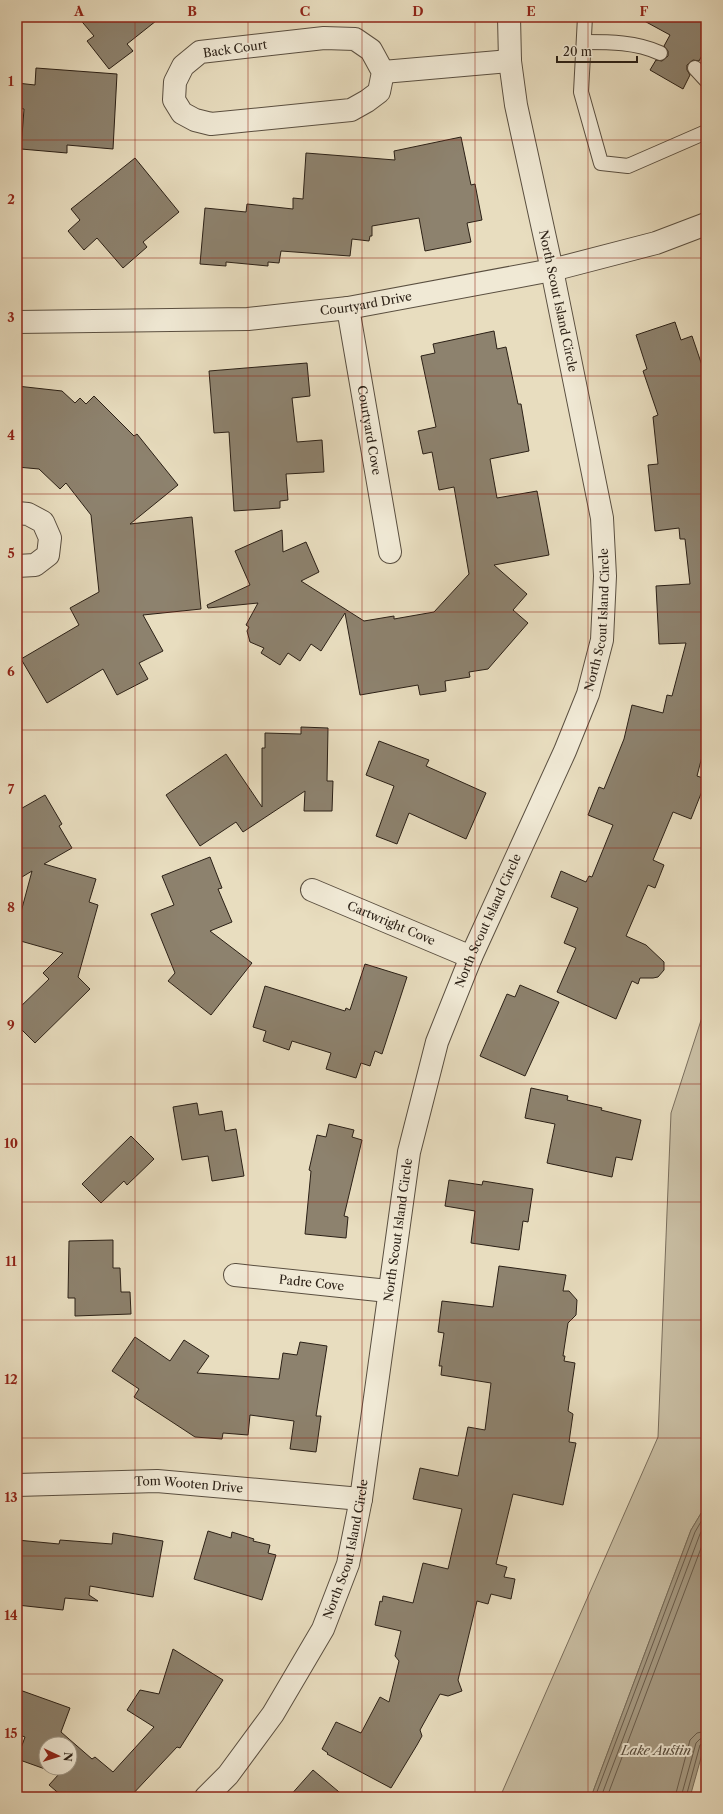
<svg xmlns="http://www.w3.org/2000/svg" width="723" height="1814" viewBox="0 0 723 1814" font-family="'Libre Caslon Text',serif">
  <rect width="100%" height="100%" fill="#e8ddbf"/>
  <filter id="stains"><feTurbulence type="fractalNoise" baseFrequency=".005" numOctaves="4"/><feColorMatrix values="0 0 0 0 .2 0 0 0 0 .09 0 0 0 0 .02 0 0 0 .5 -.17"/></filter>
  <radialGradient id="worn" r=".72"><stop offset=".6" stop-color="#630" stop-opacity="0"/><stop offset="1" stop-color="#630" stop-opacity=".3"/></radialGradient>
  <polygon fill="#c8bda2" stroke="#7a6e5c" points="706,1005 706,1505 691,1530 591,1797 500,1797 658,1437 671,1113"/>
  <polygon fill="#a89d86" stroke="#766b59" points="706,1505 706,1740 690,1797 591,1797 691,1530"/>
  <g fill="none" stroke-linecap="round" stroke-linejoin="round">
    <g stroke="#6a5e4e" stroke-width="1">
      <polyline points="595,1797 695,1532 706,1513"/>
      <polyline points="601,1797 700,1534 706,1523"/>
      <polyline points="607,1797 706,1535"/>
      <polyline points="675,1797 690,1740 697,1733 706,1731"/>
      <polyline points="681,1797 696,1743 700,1739 706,1737"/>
      <polyline points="686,1797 700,1745 706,1742"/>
    </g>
  </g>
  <g fill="#8d826e" stroke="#2b2016" fill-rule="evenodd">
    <polygon points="78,17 161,17 127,44 133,51 109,69 87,41 94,36"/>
    <polygon points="637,17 706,17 706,48 699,61 693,60 687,65 687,70 690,75 683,89 650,70 656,60 662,61 668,56 668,51 664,46 670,35"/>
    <polygon points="36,68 117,74 113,149 67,145 67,153 21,149 24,109 17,108 17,83 35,85"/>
    <polygon points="461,137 471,185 475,184 482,220 467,223 471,242 425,251 419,218 372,226 372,236 370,236 369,241 352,239 350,256 281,251 279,263 268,262 268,266 226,262 226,266 200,264 205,208 246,212 247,204 293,209 293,198 303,199 306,153 395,160 394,151"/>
    <polygon points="135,158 179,212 143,242 147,247 123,268 97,238 84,250 68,231 80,220 71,209"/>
    <polygon points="675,322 681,340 692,336 706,377 706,741 697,776 706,779 706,781 691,819 673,812 653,860 664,865 655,888 648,885 626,936 646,945 664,962 664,970 658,977 653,978 640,978 638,984 632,981 616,1019 557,992 576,948 564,943 578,908 551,897 561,871 586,882 589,876 592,877 613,825 588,815 599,787 604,789 624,739 632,705 663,713 667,695 672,696 686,643 659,644 656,586 690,584 685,539 680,539 679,528 655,531 648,465 658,464 653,417 658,415 643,371 647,369 636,335"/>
    <polygon points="494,331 497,349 506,347 518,404 521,404 529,451 490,459 497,498 537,491 549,555 494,565 527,594 513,610 528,623 488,669 469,672 470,677 445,681 446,691 420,695 418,685 360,695 345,613 321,651 311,644 300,661 288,653 280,665 261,653 264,648 250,642 247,631 249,627 246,625 258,603 208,608 207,605 250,585 235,551 282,530 283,552 306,542 319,572 301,581 364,621 394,616 394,619 434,612 469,574 454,487 439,490 432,452 423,454 418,431 436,427 421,356 435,353 433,344"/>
    <polygon points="307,363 310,396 292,398 297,442 322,440 324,472 286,474 288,500 280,501 280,508 234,511 229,432 214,433 209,371"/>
    <polygon points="17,386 62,391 75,403 80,398 86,404 94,396 134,436 137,434 178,485 130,524 192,517 201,609 143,615 163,651 139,663 148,679 117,695 103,669 47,703 21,659 79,625 70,608 99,592 91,515 66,483 60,489 39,469 17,467"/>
    <polygon points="301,727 328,728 327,781 333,781 332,811 304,811 305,791 243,832 236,822 200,846 166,795 226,754 262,807 262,748 265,748 265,733 301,734"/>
    <polygon points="379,741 429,760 426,766 486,793 466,839 409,813 397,844 376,836 394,786 366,775"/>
    <polygon points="45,795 62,824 59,826 72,848 44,864 96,879 89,902 98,905 78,977 90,989 35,1043 17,1025 17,1010 49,979 43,973 63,953 17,940 17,927 32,871 17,880 17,811"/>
    <polygon points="210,857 222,888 218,889 232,922 210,931 252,963 211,1015 168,981 175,973 151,914 174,905 162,876"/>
    <polygon points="365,964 407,977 382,1054 375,1051 370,1066 361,1063 356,1078 326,1069 331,1053 292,1041 289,1050 263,1041 266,1031 253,1027 265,986 345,1011 346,1008 350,1010"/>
    <polygon points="520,985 559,1002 525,1076 480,1056 507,994 515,997"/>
    <polygon points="531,1088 568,1096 567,1100 602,1108 601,1110 641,1120 632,1160 616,1157 612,1177 547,1163 555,1124 525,1118"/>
    <polygon points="197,1103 199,1115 222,1111 225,1131 236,1129 244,1176 212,1181 208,1156 182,1160 173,1107"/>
    <polygon points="329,1124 354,1130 352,1137 362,1140 344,1216 348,1217 346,1238 305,1234 311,1171 309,1170 317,1135 326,1137"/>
    <polygon points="131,1136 154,1159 127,1185 124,1181 101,1203 82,1184"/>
    <polygon points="449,1180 482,1185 483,1181 533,1189 528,1222 523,1221 519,1250 471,1243 475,1211 445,1206"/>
    <polygon points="113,1240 113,1268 120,1268 121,1292 130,1292 131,1314 75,1316 75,1298 68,1298 69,1241"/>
    <polygon points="499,1266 566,1275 563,1291 569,1291 577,1300 576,1315 568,1323 563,1356 565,1356 564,1361 575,1363 568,1411 573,1414 569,1442 576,1443 563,1505 513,1494 496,1564 507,1567 504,1577 515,1579 511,1599 491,1594 488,1604 477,1601 458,1680 462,1691 448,1696 440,1694 420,1730 422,1736 417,1745 391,1788 327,1754 328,1753 322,1749 336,1722 361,1733 380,1697 389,1702 399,1661 395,1656 401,1631 375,1625 380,1601 382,1602 383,1596 413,1603 423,1563 448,1569 462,1509 413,1499 420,1468 458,1476 468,1427 485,1430 491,1383 441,1375 442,1366 439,1366 444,1333 438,1332 442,1301 493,1307"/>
    <polygon points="135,1337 170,1361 184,1340 209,1356 197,1373 279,1379 283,1353 297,1355 300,1342 327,1346 316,1416 321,1416 316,1452 290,1449 294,1421 250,1415 248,1435 223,1433 222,1439 195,1437 134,1397 139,1389 112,1371"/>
    <polygon points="208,1531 231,1538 232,1532 254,1539 253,1541 270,1545 268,1553 276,1555 262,1600 194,1579"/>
    <polygon points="113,1533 163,1541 153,1597 90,1586 89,1595 98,1601 65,1598 63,1610 17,1605 17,1540 59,1544 60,1540 112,1544"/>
    <path d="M173 1649 223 1680 180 1748 177 1747 130 1797H63L49 1785 59 1774 17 1759 25 1737 17 1734V1689L70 1708 61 1732 92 1759 95 1757 113 1772 154 1727 127 1710 140 1690 159 1694ZM46 1744H70V1768H46Z"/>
    <polygon points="313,1770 345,1797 289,1797"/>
  </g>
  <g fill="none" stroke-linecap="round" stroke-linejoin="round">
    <defs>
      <g id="lane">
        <polyline points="585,17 581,92 601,163 628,166 706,132"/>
        <path d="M584 42C610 42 636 42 660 53"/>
        <polyline points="695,68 706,80"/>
      </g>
      <g id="street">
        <polygon points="324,38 355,39 371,50 383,72 379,92 367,101 351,110 211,124 195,120 182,113 174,100 175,82 183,66 200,52"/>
        <polyline points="383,72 510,61"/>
        <path id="s1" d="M348 308 390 552"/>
        <path id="s2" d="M17 322 248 319 348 308 552 270 656 243 706 224"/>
        <polyline points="17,513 28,514 43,522 50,538 48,555 35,565 17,566"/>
        <path id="s3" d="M312 890 471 957"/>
        <path id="s4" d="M235 1275 388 1291"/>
        <path id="s5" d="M17 1485 157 1481 361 1499"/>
        <path id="s6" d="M206 1797 228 1775 273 1714 323 1629 348 1564 361 1499 409 1152 437 1042 471 957 565 751 588 694 602 640 605 576 602 518 552 270 516 105 510 61 509 17"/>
      </g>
    </defs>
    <use href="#lane" stroke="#5a4f40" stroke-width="16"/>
    <use href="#street" stroke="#5a4f40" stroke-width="24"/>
    <use href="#lane" stroke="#f0e9d5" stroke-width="14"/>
    <use href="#street" stroke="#f0e9d5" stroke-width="22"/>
  </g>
  <path fill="none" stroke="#8f2418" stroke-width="1" stroke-opacity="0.55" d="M135 17V1797M248 17V1797M362 17V1797M475 17V1797M588 17V1797M17 140H706M17 258H706M17 376H706M17 494H706M17 612H706M17 730H706M17 848H706M17 966H706M17 1084H706M17 1202H706M17 1320H706M17 1438H706M17 1556H706M17 1674H706"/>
  <g text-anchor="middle" stroke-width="4" stroke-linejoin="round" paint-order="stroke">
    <g font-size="12" fill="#2b2016" stroke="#f0e9d5">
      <text transform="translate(235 49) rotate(-8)" y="4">Back Court</text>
      <text transform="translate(558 301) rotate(78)" y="4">North Scout Island Circle</text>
      <text dy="4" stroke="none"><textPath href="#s2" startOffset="350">Courtyard Drive</textPath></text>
      <text dy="4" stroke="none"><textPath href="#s1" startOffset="124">Courtyard Cove</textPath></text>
      <text dy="4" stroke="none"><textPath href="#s6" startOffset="1260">North Scout Island Circle</textPath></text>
      <text dy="4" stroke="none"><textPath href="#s6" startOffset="937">North Scout Island Circle</textPath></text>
      <text dy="4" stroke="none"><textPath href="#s3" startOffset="86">Cartwright Cove</textPath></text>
      <text dy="4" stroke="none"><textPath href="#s6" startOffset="613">North Scout Island Circle</textPath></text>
      <text dy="4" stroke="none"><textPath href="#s4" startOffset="77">Padre Cove</textPath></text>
      <text dy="4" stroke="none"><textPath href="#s5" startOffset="172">Tom Wooten Drive</textPath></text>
      <text dy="4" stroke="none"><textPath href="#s6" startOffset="289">North Scout Island Circle</textPath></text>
    </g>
    <g font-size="13" font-style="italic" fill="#574c3d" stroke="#f0e9d5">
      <text x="656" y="1755">Lake Austin</text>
    </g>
  </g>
  <rect width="723" height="1814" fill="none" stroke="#e8ddbf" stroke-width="44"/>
  <g transform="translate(58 1756) rotate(94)"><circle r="19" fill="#f0e9d5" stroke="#a19989"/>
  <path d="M0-3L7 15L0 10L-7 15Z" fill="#8f2418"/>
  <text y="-6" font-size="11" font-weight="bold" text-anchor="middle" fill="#2b2016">N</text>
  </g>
  <path d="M557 56v6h80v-6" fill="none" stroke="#2b2016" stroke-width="2"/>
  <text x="563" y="56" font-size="12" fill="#2b2016" stroke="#f0e9d5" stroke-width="3" paint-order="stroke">20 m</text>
  <rect x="22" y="22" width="679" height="1770" fill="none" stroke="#8f2418" stroke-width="1.5"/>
  <g font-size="13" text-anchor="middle" font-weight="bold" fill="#8f2418">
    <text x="79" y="16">A</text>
    <text x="192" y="16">B</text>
    <text x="305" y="16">C</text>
    <text x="418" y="16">D</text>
    <text x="531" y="16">E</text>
    <text x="644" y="16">F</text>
    <text x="11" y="86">1</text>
    <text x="11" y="204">2</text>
    <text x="11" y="322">3</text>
    <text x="11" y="440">4</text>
    <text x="11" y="558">5</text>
    <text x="11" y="676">6</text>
    <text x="11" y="794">7</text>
    <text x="11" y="912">8</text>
    <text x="11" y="1030">9</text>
    <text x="11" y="1148">10</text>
    <text x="11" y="1266">11</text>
    <text x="11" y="1384">12</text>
    <text x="11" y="1502">13</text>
    <text x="11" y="1620">14</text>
    <text x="11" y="1738">15</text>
  </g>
  <rect width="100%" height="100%" filter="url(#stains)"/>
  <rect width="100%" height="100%" fill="url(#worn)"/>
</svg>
